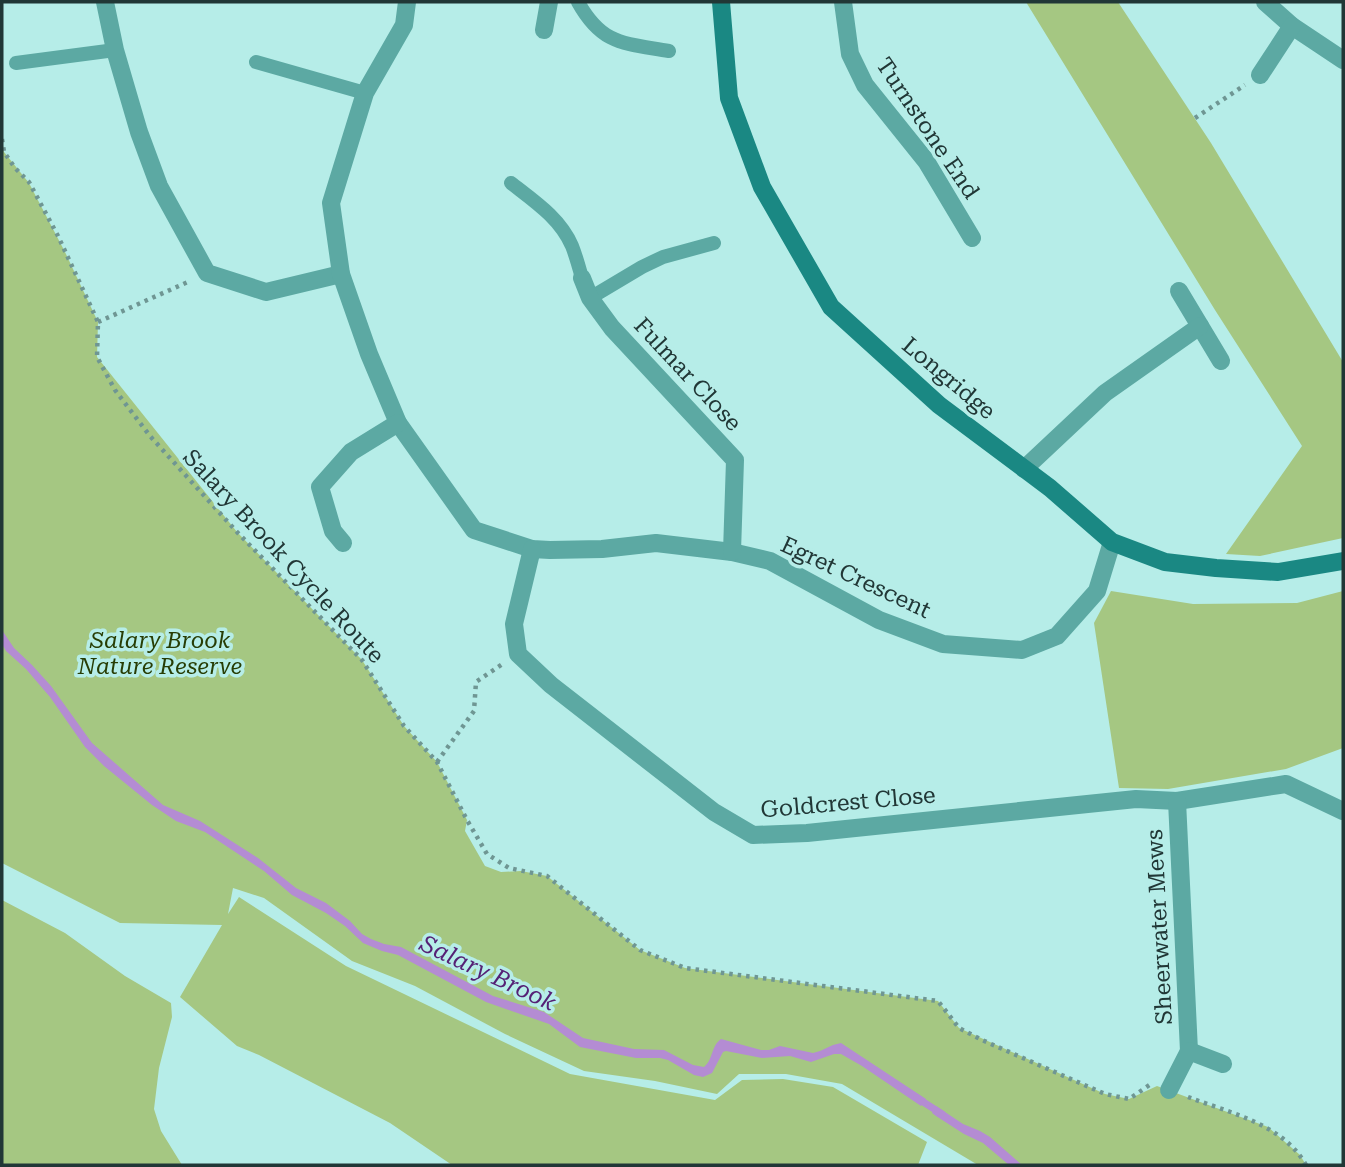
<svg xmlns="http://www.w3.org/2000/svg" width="1345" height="1167" viewBox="0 0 1345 1167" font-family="'Roboto Serif',serif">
  <rect width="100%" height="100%" fill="#b6ede8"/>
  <g fill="#a5c782">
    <polygon points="1026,2 1118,2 1211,143 1343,362 1343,538 1260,556 1226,554 1302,446 1215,310"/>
    <polygon points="2,139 4,152 29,183 65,252 98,322 97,357 237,532 362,660 404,726 437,762 467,820 465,831 485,866 501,872 521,871 547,876 640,950 685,968 938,1001 959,1028 1105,1094 1129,1099 1157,1086 1268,1127 1300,1155 1306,1165 978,1165 842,1084 786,1074 739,1074 717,1094 655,1081 584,1071 505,1034 415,986 352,961 264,898 233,888 228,914 239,897 346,966 570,1074 715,1100 742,1080 783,1079 833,1087 927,1142 918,1165 452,1165 390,1123 259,1055 237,1046 180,997 222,925 120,923 2,863"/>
    <polygon points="1111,591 1193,604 1297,603 1343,591 1343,748 1286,769 1168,789 1119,788 1094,623"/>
    <polygon points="2,900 65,933 125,976 171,1003 172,1017 159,1068 154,1109 161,1131 182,1165 2,1165"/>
  </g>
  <g fill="#b48cd3">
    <path d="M2 630 14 648 32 665 51 686 92 743 163 805 200 821 258 858 296 888 326 903 350 921 362 934 371 939 384 944 401 947 493 996 544 1012 583 1038 634 1049 664 1050 693 1065 704 1067C713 1060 711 1046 721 1039L761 1050H769L780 1046 813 1053 820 1051 833 1045 841 1043 926 1099 921 1106 862 1066 841 1054H834L811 1062 790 1056 762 1058 726 1051 723 1052 712 1073 703 1077 694 1075 668 1060 660 1058H636L580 1047 549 1024 486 1002 398 955 382 951 363 943 345 926 326 913 292 895 264 871 205 832 176 821 152 805 104 766 85 747 50 697 26 669 6 651 2 644Z"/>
    <polygon points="936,1106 963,1124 980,1131 990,1137 1022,1165 1009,1165 983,1143 964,1134 936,1116 932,1113"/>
  </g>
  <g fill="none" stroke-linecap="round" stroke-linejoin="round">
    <polyline stroke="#b48cd3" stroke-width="7" points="917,1098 942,1114"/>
    <g stroke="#6f9693" stroke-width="4.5" stroke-dasharray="3.5 5" stroke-linecap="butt">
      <polyline points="1195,118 1245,85"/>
      <polyline points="2,139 4,152 15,168 29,182 58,236 98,322 97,357 115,390 150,436 237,532 362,660 404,726 437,762 467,820 487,854 509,868 547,876 640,950 685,968 938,1001 959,1028 982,1040 1105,1094 1129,1099 1151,1084"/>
      <polyline points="98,322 190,281"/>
      <polyline points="437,762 474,711 476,682 504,663"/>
      <path d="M1188 1097C1230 1113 1283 1124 1306 1165"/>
    </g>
    <g stroke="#5ca9a3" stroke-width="14">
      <path d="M578 2C602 45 623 43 669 51"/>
      <polyline points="256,62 365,93"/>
      <polyline points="16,63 115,50"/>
      <path d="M511 183C534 201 560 218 572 246 576 256 579 267 582 278"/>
      <polyline points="590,298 642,267 663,257 714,243"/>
    </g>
    <g stroke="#5ca9a3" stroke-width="18">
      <polyline points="105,2 115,50 139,132 159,186 207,273 266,292 341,274"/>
      <polyline points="407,2 404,25 365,93 331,203 341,274 369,354 398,423 474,530 532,549 550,550 602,549 656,543 732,552 770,561 879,620 943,644 1022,650 1057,636 1097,591 1112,542"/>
      <polyline points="843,2 850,54 865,85 926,161 972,238"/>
      <polyline points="1265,2 1292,26 1343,60"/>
      <polyline points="544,30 549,2"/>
      <polyline points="1260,75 1292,26"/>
      <polyline points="582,278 590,298 612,328 735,460 732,552"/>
      <polyline points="1179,291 1221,361"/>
      <polyline points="1024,469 1105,393 1200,326"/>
      <polyline points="343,543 333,531 320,487 351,452 398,423"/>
      <polyline points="532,549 514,624 518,654 551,685 714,812 753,835 807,833 1136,799 1177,801 1286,784 1343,811"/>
      <polyline points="1177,801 1189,1051"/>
      <polyline points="1169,1090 1189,1051 1223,1064"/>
    </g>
    <polyline stroke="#1a8883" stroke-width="18" points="721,2 729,98 762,187 831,307 939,405 1050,488 1112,542 1165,562 1216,568 1278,572 1343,561"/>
  </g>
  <g text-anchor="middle" stroke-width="7" stroke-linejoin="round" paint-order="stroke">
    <g font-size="23" fill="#213736" stroke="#b6ede8">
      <text transform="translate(928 128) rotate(56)" y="8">Turnstone End</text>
      <text transform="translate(688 374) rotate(47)" y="8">Fulmar Close</text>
      <text transform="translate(949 378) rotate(40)" y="8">Longridge</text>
      <text transform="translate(284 556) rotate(47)" y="8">Salary Brook Cycle Route</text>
      <text transform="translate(856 577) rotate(25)" y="8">Egret Crescent</text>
      <text transform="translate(848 802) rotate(-5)" y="8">Goldcrest Close</text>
      <text transform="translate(1159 927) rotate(-93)" y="8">Sheerwater Mews</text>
    </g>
    <g font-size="23" font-style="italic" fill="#273d05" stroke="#b6ede8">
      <text x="160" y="648">Salary Brook<tspan x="160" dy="26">Nature Reserve</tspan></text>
    </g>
    <g font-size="24" font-style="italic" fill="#552175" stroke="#b6ede8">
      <text transform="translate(488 973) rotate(25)" y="8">Salary Brook</text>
    </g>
  </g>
  <rect width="1345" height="1167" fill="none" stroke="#213736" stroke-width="7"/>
</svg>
